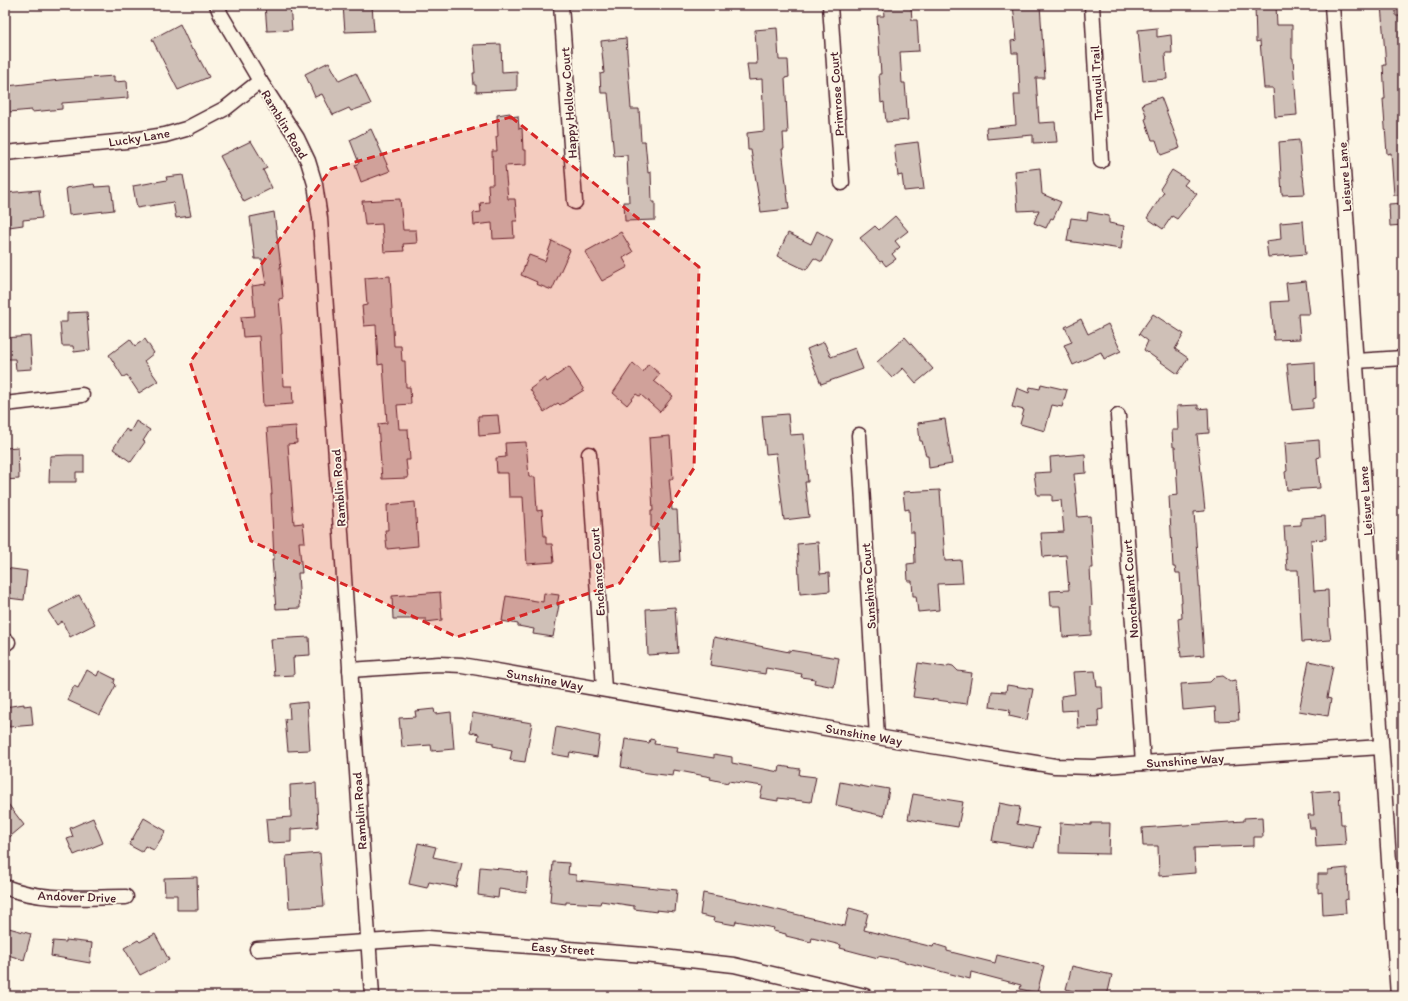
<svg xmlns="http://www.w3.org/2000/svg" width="1408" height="1001" viewBox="0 0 1408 1001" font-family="Itim,sans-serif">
  <rect width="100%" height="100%" fill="#fcf5e5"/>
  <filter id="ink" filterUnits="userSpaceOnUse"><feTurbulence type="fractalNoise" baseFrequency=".025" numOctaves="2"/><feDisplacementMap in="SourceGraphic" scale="8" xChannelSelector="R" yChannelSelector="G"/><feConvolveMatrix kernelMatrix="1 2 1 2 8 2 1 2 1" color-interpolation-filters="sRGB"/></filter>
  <g filter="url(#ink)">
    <g fill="#cfc0b7" stroke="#4a1f2b">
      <polygon points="265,5 290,5 292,30 267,31"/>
      <polygon points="343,5 372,5 374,31 345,32"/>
      <polygon points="883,5 902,5 902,7 911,7 912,20 917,20 919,51 900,52 902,83 905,83 908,120 886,122 884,102 881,103 879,74 881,74 877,16 884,16"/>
      <polygon points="1013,5 1040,5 1045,78 1036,78 1039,123 1055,122 1057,142 1033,143 1033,135 987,139 986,128 1016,125 1014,95 1020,95 1018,53 1012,53 1011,41 1017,40"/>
      <polygon points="1255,5 1276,5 1277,25 1292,25 1292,58 1293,58 1297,115 1275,117 1273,88 1264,88 1260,41 1256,42"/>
      <polygon points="1381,5 1396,5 1396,16 1403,16 1403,195 1394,195 1391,153 1387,154 1383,99 1385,99 1383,65 1386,65"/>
      <polygon points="180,24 192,50 194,49 209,77 178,90 152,39"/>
      <polygon points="777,28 779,60 788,60 789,77 785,78 788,133 783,133 784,149 782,149 789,209 761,212 751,150 748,150 747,133 764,131 762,79 749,80 747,64 757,64 755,30"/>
      <polygon points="1157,28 1157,37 1171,35 1172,53 1165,53 1167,79 1143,81 1138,30"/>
      <polygon points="626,38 631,109 639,109 641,141 645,141 648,173 651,172 652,202 655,202 655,220 625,221 624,202 629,202 627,155 614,156 608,93 601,93 600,74 604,73 601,41"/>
      <polygon points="501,44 502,72 517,71 517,90 476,92 476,85 474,85 473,73 475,73 473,45"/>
      <polygon points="329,62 339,81 356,73 371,104 351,111 349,108 333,115 322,94 315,97 305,74"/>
      <polygon points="114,76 114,82 127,81 128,98 62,103 62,109 32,112 32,110 9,112 7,86 60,80"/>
      <polygon points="1161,97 1180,148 1161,155 1156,140 1152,140 1145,119 1147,118 1142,104"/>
      <polygon points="510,113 510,117 518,116 519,129 522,128 523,150 526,150 526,165 505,166 508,199 515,199 517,221 513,221 514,238 493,239 492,223 474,225 473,213 481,212 480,203 489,202 488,184 493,184 492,151 497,151 496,137 498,136 497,115"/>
      <polygon points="371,129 390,171 361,182 355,165 359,163 350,140"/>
      <polygon points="1299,140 1302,176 1303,176 1305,194 1282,195 1279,142"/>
      <polygon points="251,141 267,168 263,170 272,188 244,202 220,156"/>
      <polygon points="918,142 924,189 904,191 902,175 898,176 894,145"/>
      <polygon points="1040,168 1042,194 1061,202 1053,219 1051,218 1046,228 1034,223 1039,210 1018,211 1015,171"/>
      <polygon points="1172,170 1188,180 1184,185 1197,194 1177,219 1172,216 1163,229 1147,218 1164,192 1160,189"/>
      <polygon points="183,175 191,216 176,218 173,202 137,208 133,186 167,180 166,177"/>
      <polygon points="94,184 95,187 111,186 114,210 69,215 66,188"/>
      <polygon points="39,190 42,218 23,220 23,225 9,227 8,217 5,217 5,193"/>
      <polygon points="400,199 403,230 416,230 417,243 403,244 404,251 384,252 382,224 365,225 362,201"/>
      <polygon points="1403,203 1403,225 1390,226 1389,204"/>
      <polygon points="274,212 281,267 280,267 283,298 279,299 282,334 281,334 283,386 292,386 293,404 263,406 259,336 243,337 241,317 255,316 252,286 266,284 262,259 255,259 250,217"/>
      <polygon points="1088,212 1109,216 1109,223 1124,226 1121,249 1067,241 1071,218 1087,220"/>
      <polygon points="895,216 908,231 895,241 900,247 892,254 896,259 886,266 882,261 880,262 860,238 875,226 879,230"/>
      <polygon points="1303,221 1306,254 1268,257 1266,241 1281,239 1280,223"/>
      <polygon points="817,231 833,240 822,262 814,258 806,270 777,256 788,233 811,244"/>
      <polygon points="621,232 633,252 623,258 628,267 602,281 585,252"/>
      <polygon points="552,241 570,250 552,290 536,284 537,282 521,275 529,255 545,261"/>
      <polygon points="390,276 394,346 401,346 402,361 405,361 406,387 410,387 411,404 397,405 399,429 408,429 410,460 406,460 408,478 382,479 378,424 387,423 383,364 378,365 376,325 364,326 362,306 367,305 365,278"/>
      <polygon points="1306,281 1310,314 1298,314 1300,339 1274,340 1271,302 1288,301 1286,283"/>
      <polygon points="87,312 90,350 74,352 73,346 62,346 60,322 67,322 67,313"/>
      <polygon points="1153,314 1184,334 1175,349 1188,358 1178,374 1144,350 1148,341 1139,334"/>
      <polygon points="1081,319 1088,334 1108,324 1121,351 1104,359 1101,352 1073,365 1064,345 1072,342 1065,327"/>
      <polygon points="30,336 32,369 16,370 15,359 5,359 5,338"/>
      <polygon points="905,337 933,369 916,383 903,368 892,378 877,362"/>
      <polygon points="130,339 135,346 145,339 154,353 144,361 158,381 139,393 127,375 123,377 109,355"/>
      <polygon points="824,342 831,357 855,348 863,369 821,384 807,349"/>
      <polygon points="1315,362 1316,398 1313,399 1313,408 1292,410 1287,364"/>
      <polygon points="633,363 643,372 648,364 660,374 654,381 673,396 660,412 641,395 639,396 636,394 627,405 613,393"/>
      <polygon points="569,367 584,390 560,405 558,403 544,412 530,389 545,378 547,382"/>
      <polygon points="1041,384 1067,390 1062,407 1052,405 1045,431 1020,424 1024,410 1012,407 1017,388 1029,393 1030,387 1040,389"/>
      <polygon points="1198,405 1198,409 1208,408 1209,433 1197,434 1205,511 1194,512 1204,655 1181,657 1178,619 1182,618 1181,602 1182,602 1180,573 1176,573 1175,567 1173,567 1169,496 1178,495 1175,447 1173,447 1172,430 1178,430 1177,406"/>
      <polygon points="788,414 790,435 804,434 808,482 805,482 809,517 784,520 776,453 766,454 762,416"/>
      <polygon points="498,415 500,434 479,436 478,416"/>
      <polygon points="945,419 952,464 929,468 928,456 926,456 922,441 920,441 918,423"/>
      <polygon points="136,421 150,430 143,441 145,442 131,462 113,449 126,429 130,432"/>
      <polygon points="296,426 297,443 288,444 294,524 303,523 305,542 299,542 302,573 298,573 300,608 276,609 272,559 274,559 271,494 272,494 267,428"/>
      <polygon points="670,436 673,479 669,479 672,510 677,510 680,561 660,563 658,528 651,528 651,511 653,511 649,438"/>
      <polygon points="1319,440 1320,457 1317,458 1320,488 1287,490 1285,472 1287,471 1285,443"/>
      <polygon points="526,442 529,477 535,477 537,511 542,510 544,536 546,536 546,544 552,544 554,562 527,564 523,497 509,497 508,473 497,473 496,458 506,457 505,443"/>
      <polygon points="18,447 19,479 5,480 5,448"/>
      <polygon points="1085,454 1086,473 1074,474 1078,517 1090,516 1093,568 1090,568 1092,606 1091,606 1091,635 1063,637 1061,606 1051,606 1050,591 1069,590 1066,555 1043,557 1041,533 1064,532 1061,500 1052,501 1052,495 1037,495 1034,473 1051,472 1050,457"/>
      <polygon points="67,455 84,455 84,472 76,472 76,482 49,482 50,456"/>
      <polygon points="940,490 945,561 961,560 963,583 937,584 939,610 918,612 916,596 913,596 912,581 908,581 907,564 915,563 914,532 910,532 909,509 905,510 903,492"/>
      <polygon points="415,502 418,546 387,549 385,530 388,530 387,505"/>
      <polygon points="1325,516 1326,539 1311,540 1314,591 1328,590 1329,626 1331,640 1302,642 1298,570 1287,570 1284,526 1301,525 1301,518"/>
      <polygon points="818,542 820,574 829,573 830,591 800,594 797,544"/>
      <polygon points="5,568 27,571 24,600 8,598 9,591 5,590"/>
      <polygon points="440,592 442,620 426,622 426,619 393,619 392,596"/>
      <polygon points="544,593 559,595 557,605 559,605 553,637 533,634 534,629 518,626 518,624 502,621 506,596 543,602"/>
      <polygon points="79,595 95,624 70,637 62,621 57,625 48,611"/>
      <polygon points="675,607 678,653 648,655 646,609"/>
      <polygon points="309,637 310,655 294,656 295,658 293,658 294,675 274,676 271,639"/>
      <polygon points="714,637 789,652 789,650 839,658 834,687 814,683 815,679 801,677 802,674 766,668 765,674 710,665"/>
      <polygon points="1309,661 1333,666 1327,698 1331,699 1328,716 1299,711"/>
      <polygon points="918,663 945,667 949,665 953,666 958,671 972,673 967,704 913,697"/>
      <polygon points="87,670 97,676 99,671 115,679 114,683 116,685 100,715 67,700 74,686 78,688"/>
      <polygon points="1095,671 1097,687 1102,687 1103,709 1098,710 1099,727 1078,728 1077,710 1062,711 1061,696 1075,694 1073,672"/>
      <polygon points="1223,676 1230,681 1236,680 1239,720 1216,721 1215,707 1183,710 1181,684 1210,682 1215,677"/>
      <polygon points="1007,685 1033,689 1027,720 1009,716 1010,710 990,707 992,691 1006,692"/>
      <polygon points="307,702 310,750 288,751 285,719 290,719 289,704"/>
      <polygon points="24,704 24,706 31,705 33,725 9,727 8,721 5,722 5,707"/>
      <polygon points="434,709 435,714 451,712 454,749 432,751 431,745 402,747 399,718 416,717 415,711"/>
      <polygon points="472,713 532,723 525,762 510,760 512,750 493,746 493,743 478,740 479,734 470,732"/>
      <polygon points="556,727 600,736 597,757 570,752 569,757 552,754"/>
      <polygon points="625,739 649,743 650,739 655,740 654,744 678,747 677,752 714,758 714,754 732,757 732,763 779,772 780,766 800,769 799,775 816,777 811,802 778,798 778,801 760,798 763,786 728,781 728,783 710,779 711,777 674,770 673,776 640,772 640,771 621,767"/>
      <polygon points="840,782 871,788 871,786 889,789 884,816 836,805"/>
      <polygon points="316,783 318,827 291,829 291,842 268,843 266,819 291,817 290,785"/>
      <polygon points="1339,790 1341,824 1344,824 1346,845 1316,847 1315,828 1310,828 1308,815 1314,815 1312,792"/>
      <polygon points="913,794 963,802 958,827 908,819"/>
      <polygon points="5,800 24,825 5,841"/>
      <polygon points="999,803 1020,807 1017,824 1039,828 1034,848 992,841"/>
      <polygon points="1262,817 1263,837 1254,837 1254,846 1194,848 1195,873 1159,876 1158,846 1143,846 1142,828 1244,821 1244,818"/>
      <polygon points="93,818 103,843 74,855 67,839 73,837 70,828"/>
      <polygon points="144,818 166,831 154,850 145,846 142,852 129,845"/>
      <polygon points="1060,823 1091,825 1091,823 1110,823 1109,854 1059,853"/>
      <polygon points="418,843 436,847 433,857 462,863 456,887 429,882 427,888 409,884"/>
      <polygon points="320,853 324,906 289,908 286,856"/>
      <polygon points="553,862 569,863 568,874 576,875 576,880 677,890 675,912 656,910 657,912 634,909 634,906 601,901 600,904 566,902 566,904 550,902"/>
      <polygon points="480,867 513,870 513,871 528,873 526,893 499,889 498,898 478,895"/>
      <polygon points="1347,868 1348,899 1345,900 1346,913 1323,915 1322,892 1318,893 1318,874 1328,874 1328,870"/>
      <polygon points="197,877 198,910 177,910 177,895 165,895 164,878"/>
      <polygon points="703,893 757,904 757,905 845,926 849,908 868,913 864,930 933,947 934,944 947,948 947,951 995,963 997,955 1044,966 1037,993 1020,989 1021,985 971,972 970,979 894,959 878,956 878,958 840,948 841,945 812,938 811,942 786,936 786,934 773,931 774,928 736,921 735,925 713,921 714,918 700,915"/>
      <polygon points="5,927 31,934 24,960 5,954"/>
      <polygon points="155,934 169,960 140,975 124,948 138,940 140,942"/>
      <polygon points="66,940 92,943 90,963 51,956 53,941 66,942"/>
      <polygon points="1072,966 1112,975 1107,996 1089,996 1066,989"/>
    </g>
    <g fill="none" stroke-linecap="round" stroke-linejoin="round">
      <defs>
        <g id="minor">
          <polyline points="217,5 221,15 260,81 297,138 308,161 315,184 320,218 372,996"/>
          <polyline points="561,5 575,202"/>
          <polyline points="830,5 842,183"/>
          <polyline points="1092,5 1101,161"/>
          <polyline points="1332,5 1398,996"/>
          <polyline points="5,153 126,141 165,135 186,129 226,108 260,81"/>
          <polyline points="1356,361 1403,358"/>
          <polyline points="5,404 82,395"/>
          <polyline points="1118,416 1143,763"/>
          <polyline points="859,435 877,737"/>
          <polyline points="589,454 604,689"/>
          <polyline points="5,644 8,642"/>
          <polyline points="350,670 439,664 462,665 877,737 1055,766 1093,767 1143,763 1381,747"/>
          <path d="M5 887C43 902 86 897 126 897"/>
          <polyline points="257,949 428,938 645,955 734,965 865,996"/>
        </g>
      </defs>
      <use href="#minor" stroke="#4a1f2b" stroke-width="17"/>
      <use href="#minor" stroke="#fcf5e5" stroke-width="14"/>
    </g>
  </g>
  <path fill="#d62828" fill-opacity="0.2" stroke="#d62828" stroke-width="3" stroke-dasharray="8 5" stroke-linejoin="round" d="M511 117 699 267 694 468 620 583 457 637 251 541 190 362 331 169Z"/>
  <g text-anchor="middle" stroke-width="3.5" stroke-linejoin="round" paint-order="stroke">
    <g font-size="13" fill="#4a1f2b" stroke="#fcf5e5">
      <text transform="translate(1096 83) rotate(-93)" y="5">Tranquil Trail</text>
      <text transform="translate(836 94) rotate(-94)" y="5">Primrose Court</text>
      <text transform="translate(568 103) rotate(-94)" y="5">Happy Hollow Court</text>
      <text transform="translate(285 124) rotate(59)" y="5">Ramblin Road</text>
      <text transform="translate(139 137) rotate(-9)" y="5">Lucky Lane</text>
      <text transform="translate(1344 177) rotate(-94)" y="5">Leisure Lane</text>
      <text transform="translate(338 488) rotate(-94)" y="5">Ramblin Road</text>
      <text transform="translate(1365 501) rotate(-94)" y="5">Leisure Lane</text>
      <text transform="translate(597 572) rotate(-94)" y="5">Enchance Court</text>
      <text transform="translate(868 586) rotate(-94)" y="5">Sunshine Court</text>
      <text transform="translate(1130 589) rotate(-94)" y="5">Nonchelant Court</text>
      <text transform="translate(545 679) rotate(10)" y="5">Sunshine Way</text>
      <text transform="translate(864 734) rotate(10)" y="5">Sunshine Way</text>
      <text transform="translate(1185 760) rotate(-4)" y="5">Sunshine Way</text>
      <text transform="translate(359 811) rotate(-94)" y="5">Ramblin Road</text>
      <text transform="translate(77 896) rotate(2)" y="5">Andover Drive</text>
      <text transform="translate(563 948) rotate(4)" y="5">Easy Street</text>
    </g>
  </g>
  <rect width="1408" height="1001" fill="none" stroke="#fcf5e5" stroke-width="20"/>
  <rect x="10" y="10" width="1388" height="981" fill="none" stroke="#4a1f2b" stroke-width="1.5" filter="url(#ink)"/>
</svg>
